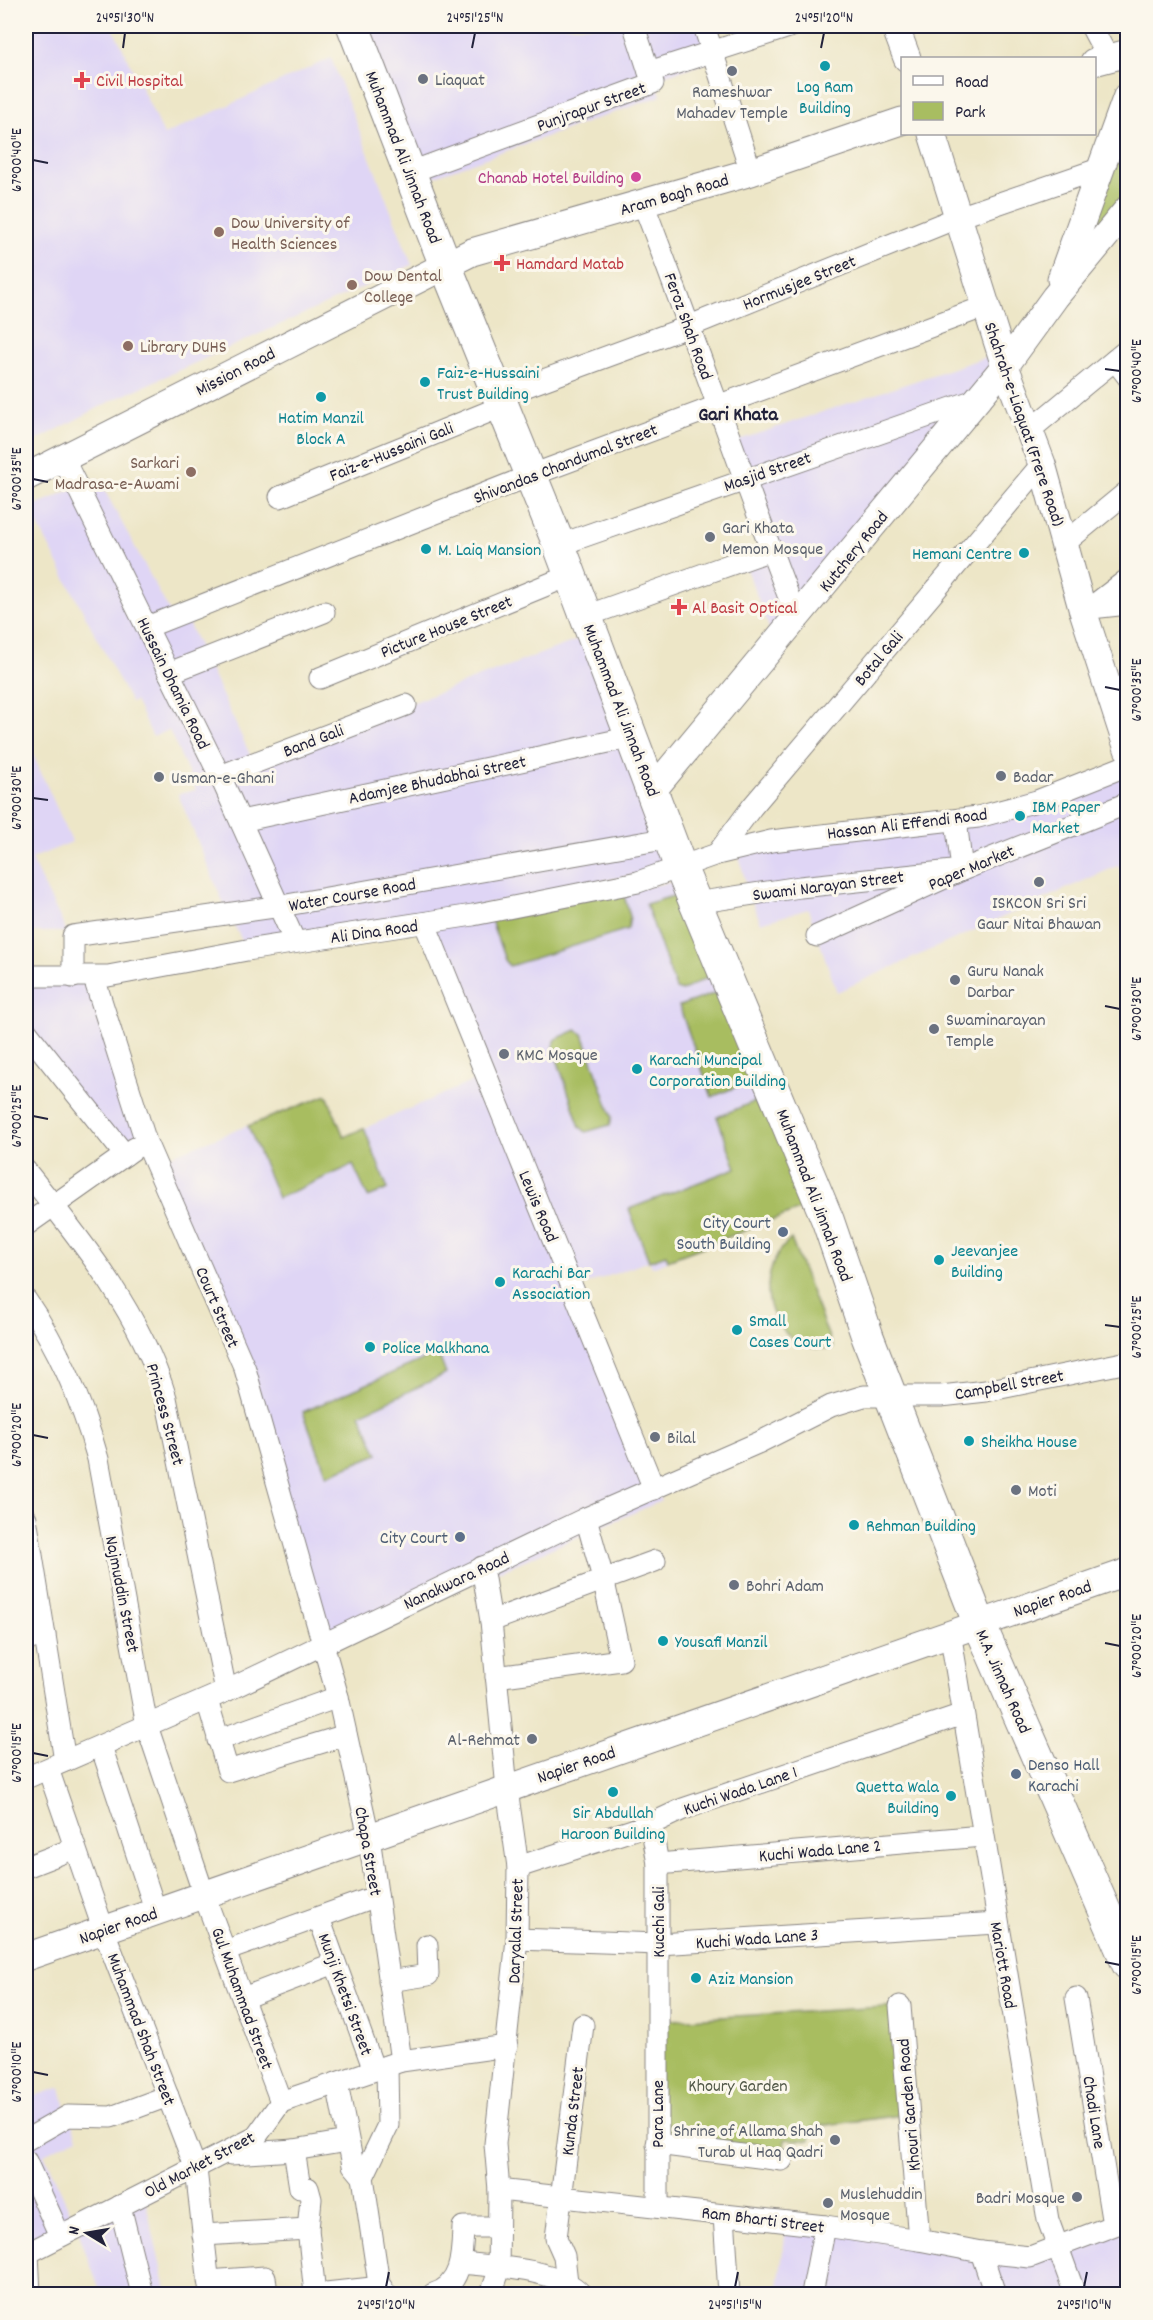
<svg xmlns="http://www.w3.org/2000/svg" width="1153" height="2320" viewBox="0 0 1153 2320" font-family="Dekko,sans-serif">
  <rect width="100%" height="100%" fill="#fbf7ec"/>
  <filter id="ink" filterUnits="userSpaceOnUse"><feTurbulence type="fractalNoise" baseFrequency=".0167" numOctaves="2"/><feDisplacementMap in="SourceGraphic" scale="12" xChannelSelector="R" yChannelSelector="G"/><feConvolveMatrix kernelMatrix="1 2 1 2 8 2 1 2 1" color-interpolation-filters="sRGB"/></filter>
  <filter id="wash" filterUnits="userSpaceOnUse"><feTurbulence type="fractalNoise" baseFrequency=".008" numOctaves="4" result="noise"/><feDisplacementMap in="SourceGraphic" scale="24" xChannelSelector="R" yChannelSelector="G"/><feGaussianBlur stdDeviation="1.35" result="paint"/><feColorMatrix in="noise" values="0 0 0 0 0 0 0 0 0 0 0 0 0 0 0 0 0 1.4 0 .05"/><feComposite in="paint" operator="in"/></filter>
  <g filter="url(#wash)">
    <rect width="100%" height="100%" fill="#ede6c7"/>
    <g fill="#dfd5f5">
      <polygon points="26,26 112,26 164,135 331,58 412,265 113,400 26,446"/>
      <polygon points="354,26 704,26 716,60 656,78 661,96 416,183"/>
      <polygon points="1001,352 775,644 743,559 770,550 730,443"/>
      <polygon points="98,478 172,616 183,612 254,763 593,634 680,866 247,950 227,912 178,794 196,790 169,730 153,737 135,701 131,703 29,508"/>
      <polygon points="26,739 72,842 31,859 67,932 26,932"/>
      <polygon points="1127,766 1127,890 1119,865 837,992 808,909 761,923 749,895 737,848 956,820"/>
      <polygon points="686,880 820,1202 652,1267 649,1261 573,1289 661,1501 324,1647 245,1369 156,1161 327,1095 344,1137 485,1076 426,925"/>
      <polygon points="26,976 94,978 146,1142 125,1155 26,1031"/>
      <polygon points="61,2087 66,2108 78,2138 44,2154 77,2227 144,2194 167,2294 101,2294 77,2228 38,2248 26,2226 26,2091 28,2098"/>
      <polygon points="1127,2220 1127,2294 777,2294 787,2222 1030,2257"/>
    </g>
    <g fill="#a8bd61" stroke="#65704e" stroke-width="1.5">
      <polygon points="1127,112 1127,199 1076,272"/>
      <polygon points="690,891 723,969 682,991 676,989 646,904"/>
      <polygon points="623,892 630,916 628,929 510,966 505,960 489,914"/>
      <polygon points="730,988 767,1074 712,1097 679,1006"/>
      <polygon points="576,1030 583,1034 612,1117 610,1125 586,1132 580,1127 553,1047 556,1039"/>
      <polygon points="775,1093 820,1202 668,1260 666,1255 649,1261 629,1209 736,1168 717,1117"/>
      <polygon points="327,1095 344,1137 364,1128 388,1189 368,1197 353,1165 278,1198 248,1126"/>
      <path d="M791 1239 833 1348C771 1356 746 1278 791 1239Z"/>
      <polygon points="438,1353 446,1374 360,1414 378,1454 327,1475 303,1412"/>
      <polygon points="900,2006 909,2114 812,2127 810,2141 785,2139 782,2160 657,2144 657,2021"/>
    </g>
  </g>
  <g filter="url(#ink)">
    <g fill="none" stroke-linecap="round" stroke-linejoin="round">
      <defs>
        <g id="minor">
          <polyline points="634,26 649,72"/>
          <polyline points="704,26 751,172"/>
          <polyline points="1091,26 1108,58"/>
          <polyline points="411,172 653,83 649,72 792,26"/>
          <path d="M643 203C696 341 743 480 797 618"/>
          <polyline points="1115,360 1128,377"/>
          <polyline points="500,396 690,326 959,217 1099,169"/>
          <polyline points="1030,430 1128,349"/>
          <polyline points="63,458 220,776 295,942"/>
          <polyline points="280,497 503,406"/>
          <polyline points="1065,543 1128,491"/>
          <polyline points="559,545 975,400"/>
          <polyline points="1090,608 1128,579"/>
          <polyline points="1091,608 1128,604"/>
          <polyline points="586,616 771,550"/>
          <polyline points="147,627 532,475 986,306"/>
          <polyline points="169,673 324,612"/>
          <polyline points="320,678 571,575"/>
          <polyline points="220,776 406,705"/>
          <polyline points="241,821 632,737"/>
          <polyline points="717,854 752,807 1042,464"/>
          <polyline points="695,903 800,887 962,870 956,820"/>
          <polyline points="425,924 654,1489"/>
          <polyline points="817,936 962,870 1128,803"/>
          <polyline points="26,976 108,976 247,950 473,915 638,882 717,854 771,841 978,817 1037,801 1128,765"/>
          <polyline points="73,977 73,936 281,906 670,838"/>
          <polyline points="94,978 146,1142 245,1369 338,1697 369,1837 401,2061"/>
          <polyline points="26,1031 125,1155"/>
          <path d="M26 1171C81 1240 140 1312 166 1398L226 1691"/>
          <polyline points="26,1225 135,1148"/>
          <path d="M26 1300C59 1348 82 1402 98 1459L147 1726 204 1895 281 2102"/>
          <polyline points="26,1518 65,1761"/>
          <polyline points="482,1567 491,1621 507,1789 518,1867 517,1939 495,2144 499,2190 498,2274 491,2294"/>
          <polyline points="491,1621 655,1561"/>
          <polyline points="950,1632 1048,2220 1075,2294"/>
          <polyline points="26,1640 45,1635"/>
          <polyline points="496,1677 621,1660 603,1578 586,1518"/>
          <polyline points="207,1700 228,1771 346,1735"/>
          <polyline points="218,1740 338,1697"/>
          <polyline points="101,1746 156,1912"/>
          <polyline points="48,1769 104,1931 196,2169 210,2294"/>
          <polyline points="26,1778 226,1691 586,1518 760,1442 831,1406 864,1396 941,1396 986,1391 1128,1362"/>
          <polyline points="651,1824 658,1864 658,2207"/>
          <polyline points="658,1864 982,1836"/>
          <polyline points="26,1867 75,1848"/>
          <polyline points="518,1867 651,1824 683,1809 963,1714"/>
          <polyline points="319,1918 374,2070"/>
          <polyline points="517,1939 659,1944 997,1923"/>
          <polyline points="225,1951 377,1896"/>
          <polyline points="389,1981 428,1975 427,1945"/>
          <polyline points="243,1998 335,1963"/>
          <polyline points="1076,1998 1113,2225"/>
          <polyline points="900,2006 919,2240"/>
          <polyline points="337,2083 353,2165 363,2177"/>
          <polyline points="26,2140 68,2116 111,2117 168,2096"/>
          <polyline points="657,2144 782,2160"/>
          <polyline points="294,2150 300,2188 308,2188 311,2199 308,2229 315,2294"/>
          <polyline points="231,2154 294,2150 347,2141"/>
          <polyline points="26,2161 60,2236"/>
          <polyline points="499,2190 825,2226 919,2240 981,2252 1030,2257 1128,2220"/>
          <polyline points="120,2206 142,2294"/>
          <polyline points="724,2215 729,2294"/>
          <polyline points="203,2235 308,2229"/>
          <polyline points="981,2252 995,2294"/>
          <polyline points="28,2253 30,2294"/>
          <polyline points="26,2254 256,2137 281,2102 401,2061 507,2046"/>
          <path d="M461 2263C493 2266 560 2269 581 2294"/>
          <polyline points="208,2281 265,2277 267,2294"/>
          <polyline points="567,2282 564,2256 556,2238 583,2025"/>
          <polyline points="317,2294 381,2287"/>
          <polyline points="386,2294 379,2284 363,2177 388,2125 387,2066"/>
          <path d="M433 2294C463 2286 462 2252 463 2227H498"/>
          <polyline points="812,2294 825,2226"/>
        </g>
        <g id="major">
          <polyline points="895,26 907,58"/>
          <polyline points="1094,62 1128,53"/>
          <polyline points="932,134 1005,366 1042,464 1082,608 1128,749"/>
          <polyline points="1061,279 1127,96"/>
          <polyline points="26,477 472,252 751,172 902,121"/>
          <polyline points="653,790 1005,366 1055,297 1128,209"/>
          <polyline points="26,1957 1128,1572"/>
        </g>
        <polyline id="highway" points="353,26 445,264 559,545 680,866 828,1221 868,1338 979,1623 1128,1964"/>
      </defs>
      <use href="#minor" stroke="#888481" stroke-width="23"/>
      <use href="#major" stroke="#888481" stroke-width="29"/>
      <use href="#highway" stroke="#888481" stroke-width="34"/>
      <use href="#minor" stroke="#fff" stroke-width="21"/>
      <use href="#major" stroke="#fff" stroke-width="27"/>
      <use href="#highway" stroke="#fff" stroke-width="32"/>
    </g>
  </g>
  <path fill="none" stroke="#22223b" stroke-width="2" d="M123 48 125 33M472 48 475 33M821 48 824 33M33 160 48 163M1105 369 1120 371M33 479 48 482M1105 687 1120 690M33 798 48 800M1105 1006 1120 1009M33 1116 48 1119M1105 1325 1120 1327M33 1435 48 1438M1105 1643 1120 1646M33 1753 48 1756M1105 1962 1120 1965M33 2072 48 2075M386 2287 389 2272M735 2287 738 2272M1084 2287 1087 2272"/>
  <g fill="#0f9aa8" stroke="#fbf7ec" stroke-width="2">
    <circle cx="825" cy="66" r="6"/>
    <circle cx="425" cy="382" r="6"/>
    <circle cx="321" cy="397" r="6"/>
    <circle cx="426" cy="549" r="6"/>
    <circle cx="1024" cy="553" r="6"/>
    <circle cx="1020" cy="816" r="6"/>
    <circle cx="637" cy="1069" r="6"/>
    <circle cx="939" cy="1260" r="6"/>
    <circle cx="500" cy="1282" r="6"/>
    <circle cx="737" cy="1330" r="6"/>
    <circle cx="370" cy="1347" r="6"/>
    <circle cx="969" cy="1441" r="6"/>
    <circle cx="854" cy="1525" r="6"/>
    <circle cx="663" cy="1641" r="6"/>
    <circle cx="613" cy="1792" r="6"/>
    <circle cx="951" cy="1796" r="6"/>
    <circle cx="696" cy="1978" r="6"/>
  </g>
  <g fill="#6b7280" stroke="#fbf7ec" stroke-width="2">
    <circle cx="732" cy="71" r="6"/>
    <circle cx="423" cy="79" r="6"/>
    <circle cx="710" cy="537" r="6"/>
    <circle cx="1001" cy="776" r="6"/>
    <circle cx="159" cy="777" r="6"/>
    <circle cx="1039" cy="882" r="6"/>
    <circle cx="955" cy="980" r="6"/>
    <circle cx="934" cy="1029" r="6"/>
    <circle cx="504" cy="1054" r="6"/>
    <circle cx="655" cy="1437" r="6"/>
    <circle cx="1016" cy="1490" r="6"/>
    <circle cx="734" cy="1585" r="6"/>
    <circle cx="532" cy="1739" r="6"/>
    <circle cx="835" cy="2140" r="6"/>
    <circle cx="1077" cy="2197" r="6"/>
    <circle cx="828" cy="2203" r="6"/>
  </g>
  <g fill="#e0444e" stroke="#fbf7ec" stroke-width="2">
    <path d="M79 71h6v6h6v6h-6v6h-6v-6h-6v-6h6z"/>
    <path d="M499 254h6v6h6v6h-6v6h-6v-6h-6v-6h6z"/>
    <path d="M676 598h6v6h6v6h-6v6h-6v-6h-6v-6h6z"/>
  </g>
  <circle fill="#d1479c" stroke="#fbf7ec" stroke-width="2" cx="636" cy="177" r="6"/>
  <g fill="#8d6e63" stroke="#fbf7ec" stroke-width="2">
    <circle cx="219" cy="232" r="6"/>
    <circle cx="352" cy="285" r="6"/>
    <circle cx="128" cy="346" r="6"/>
    <circle cx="191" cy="472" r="6"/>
  </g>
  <g fill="#5c6f8a" stroke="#fbf7ec" stroke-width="2">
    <circle cx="783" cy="1232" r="6"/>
    <circle cx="460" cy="1537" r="6"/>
    <circle cx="1016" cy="1774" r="6"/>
  </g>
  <g text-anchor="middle" stroke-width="6" stroke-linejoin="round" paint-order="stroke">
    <g font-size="18" fill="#5b616d" stroke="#fbf7ec" text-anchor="start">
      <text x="435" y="85">Liaquat</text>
      <text x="732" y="97" text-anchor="middle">Rameshwar<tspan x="732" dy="21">Mahadev Temple</tspan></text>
      <text x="722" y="533">Gari Khata<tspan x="722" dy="21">Memon Mosque</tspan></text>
      <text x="1013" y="782">Badar</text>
      <text x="171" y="783">Usman-e-Ghani</text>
      <text x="1039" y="908" text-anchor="middle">ISKCON Sri Sri<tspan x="1039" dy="21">Gaur Nitai Bhawan</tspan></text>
      <text x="967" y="976">Guru Nanak<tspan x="967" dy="21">Darbar</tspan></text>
      <text x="946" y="1025">Swaminarayan<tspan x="946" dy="21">Temple</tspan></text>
      <text x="516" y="1060">KMC Mosque</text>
      <text x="667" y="1443">Bilal</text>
      <text x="1028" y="1496">Moti</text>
      <text x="746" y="1591">Bohri Adam</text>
      <text x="520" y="1745" text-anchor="end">Al-Rehmat</text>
      <text x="823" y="2136" text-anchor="end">Shrine of Allama Shah<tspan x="823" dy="21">Turab ul Haq Qadri</tspan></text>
      <text x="840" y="2199">Muslehuddin<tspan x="840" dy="21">Mosque</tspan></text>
      <text x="1065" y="2203" text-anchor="end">Badri Mosque</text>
    </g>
    <g font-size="18" fill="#be3a42" stroke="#fbf7ec" text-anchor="start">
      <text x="96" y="86">Civil Hospital</text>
      <text x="516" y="269">Hamdard Matab</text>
      <text x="692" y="613">Al Basit Optical</text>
    </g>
    <g font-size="18" fill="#0d838f" stroke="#fbf7ec" text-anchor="start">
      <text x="825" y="92" text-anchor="middle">Log Ram<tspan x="825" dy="21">Building</tspan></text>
      <text x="437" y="378">Faiz-e-Hussaini<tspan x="437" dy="21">Trust Building</tspan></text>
      <text x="321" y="423" text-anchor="middle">Hatim Manzil<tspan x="321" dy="21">Block A</tspan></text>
      <text x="438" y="555">M. Laiq Mansion</text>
      <text x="1012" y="559" text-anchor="end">Hemani Centre</text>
      <text x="1032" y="812">IBM Paper<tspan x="1032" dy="21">Market</tspan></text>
      <text x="649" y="1065">Karachi Muncipal<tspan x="649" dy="21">Corporation Building</tspan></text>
      <text x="951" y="1256">Jeevanjee<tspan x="951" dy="21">Building</tspan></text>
      <text x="512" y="1278">Karachi Bar<tspan x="512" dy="21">Association</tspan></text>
      <text x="749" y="1326">Small<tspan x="749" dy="21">Cases Court</tspan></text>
      <text x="382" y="1353">Police Malkhana</text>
      <text x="981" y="1447">Sheikha House</text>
      <text x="866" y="1531">Rehman Building</text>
      <text x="675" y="1647">Yousafi Manzil</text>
      <text x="939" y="1792" text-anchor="end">Quetta Wala<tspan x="939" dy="21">Building</tspan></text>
      <text x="613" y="1818" text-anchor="middle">Sir Abdullah<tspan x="613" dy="21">Haroon Building</tspan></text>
      <text x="708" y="1984">Aziz Mansion</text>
    </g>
    <g font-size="18" fill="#22223b" stroke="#fbf7ec">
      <text transform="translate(591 106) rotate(-20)" y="6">Punjrapur Street</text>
      <text transform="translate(404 157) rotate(69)" y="6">Muhammad Ali Jinnah Road</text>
      <text transform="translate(674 194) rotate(-16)" y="6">Aram Bagh Road</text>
      <text transform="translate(799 282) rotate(-22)" y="6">Hormusjee Street</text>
      <text transform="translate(689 326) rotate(70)" y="6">Feroz Shah Road</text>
      <text transform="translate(235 371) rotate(-27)" y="6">Mission Road</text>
      <text transform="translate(1025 424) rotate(71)" y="6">Shahrah-e-Liaquat (Frere Road)</text>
      <text transform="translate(391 451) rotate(-22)" y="6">Faiz-e-Hussaini Gali</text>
      <text transform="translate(565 463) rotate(-21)" y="6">Shivandas Chandumal Street</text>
      <text transform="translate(767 471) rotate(-19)" y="6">Masjid Street</text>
      <text transform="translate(853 551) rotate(-51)" y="6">Kutchery Road</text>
      <text transform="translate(446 626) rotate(-22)" y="6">Picture House Street</text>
      <text transform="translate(878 658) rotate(-50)" y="6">Botal Gali</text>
      <text transform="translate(174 683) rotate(64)" y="6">Hussain Dhamia Road</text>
      <text transform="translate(622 710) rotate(69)" y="6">Muhammad Ali Jinnah Road</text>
      <text transform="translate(313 740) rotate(-21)" y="6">Band Gali</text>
      <text transform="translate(437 779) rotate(-12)" y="6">Adamjee Bhudabhai Street</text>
      <text transform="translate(907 823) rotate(-7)" y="6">Hassan Ali Effendi Road</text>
      <text transform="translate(971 867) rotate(-23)" y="6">Paper Market</text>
      <text transform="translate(828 885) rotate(-7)" y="6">Swami Narayan Street</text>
      <text transform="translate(352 894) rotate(-10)" y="6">Water Course Road</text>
      <text transform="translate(374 931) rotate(-8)" y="6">Ali Dina Road</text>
      <text transform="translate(815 1195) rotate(69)" y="6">Muhammad Ali Jinnah Road</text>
      <text transform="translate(539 1206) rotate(67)" y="6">Lewis Road</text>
      <text transform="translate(218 1307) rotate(67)" y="6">Court Street</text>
      <text transform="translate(1009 1384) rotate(-10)" y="6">Campbell Street</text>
      <text transform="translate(166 1414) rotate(75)" y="6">Princess Street</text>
      <text transform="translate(456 1580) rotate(-25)" y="6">Nanakwara Road</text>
      <text transform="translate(123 1594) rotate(79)" y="6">Najmuddin Street</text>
      <text transform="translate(1052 1598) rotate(-19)" y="6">Napier Road</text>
      <text transform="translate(1004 1681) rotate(66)" y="6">M.A. Jinnah Road</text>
      <text transform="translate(576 1764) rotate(-19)" y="6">Napier Road</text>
      <text transform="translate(740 1790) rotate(-19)" y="6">Kuchi Wada Lane 1</text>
      <text transform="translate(820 1850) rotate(-5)" y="6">Kuchi Wada Lane 2</text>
      <text transform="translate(369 1851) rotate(80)" y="6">Chapa Street</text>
      <text transform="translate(658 1922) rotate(-90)" y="6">Kucchi Gali</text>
      <text transform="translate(118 1925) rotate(-19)" y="6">Napier Road</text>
      <text transform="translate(515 1931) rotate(-88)" y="6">Daryalal Street</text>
      <text transform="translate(757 1938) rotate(-4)" y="6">Kuchi Wada Lane 3</text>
      <text transform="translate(1004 1965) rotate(80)" y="6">Mariott Road</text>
      <text transform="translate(346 1994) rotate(70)" y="6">Munji Khetsi Street</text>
      <text transform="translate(243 1998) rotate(70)" y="6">Gul Muhammad Street</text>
      <text transform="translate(142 2029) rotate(69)" y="6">Muhammad Shah Street</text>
      <text transform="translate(908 2105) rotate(-95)" y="6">Khouri Garden Road</text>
      <text transform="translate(572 2111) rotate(-83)" y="6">Kunda Street</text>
      <text transform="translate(1095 2112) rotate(81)" y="6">Chadi Lane</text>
      <text transform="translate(657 2114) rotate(-90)" y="6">Para Lane</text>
      <text transform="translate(199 2164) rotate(-28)" y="6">Old Market Street</text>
      <text transform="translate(763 2219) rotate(7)" y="6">Ram Bharti Street</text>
    </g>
    <g font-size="18" fill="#b23c85" stroke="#fbf7ec" text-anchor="end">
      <text x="624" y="183">Chanab Hotel Building</text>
    </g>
    <g font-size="18" fill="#785e54" stroke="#fbf7ec" text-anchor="start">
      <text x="231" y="228">Dow University of<tspan x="231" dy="21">Health Sciences</tspan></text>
      <text x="364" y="281">Dow Dental<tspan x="364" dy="21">College</tspan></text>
      <text x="140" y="352">Library DUHS</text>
      <text x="179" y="468" text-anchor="end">Sarkari<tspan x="179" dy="21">Madrasa-e-Awami</tspan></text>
    </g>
    <g font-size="18" fill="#4e5e75" stroke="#fbf7ec" text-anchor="end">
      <text x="771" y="1228">City Court<tspan x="771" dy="21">South Building</tspan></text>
      <text x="448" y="1543">City Court</text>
      <text x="1028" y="1770" text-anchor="start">Denso Hall<tspan x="1028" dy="21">Karachi</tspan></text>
    </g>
    <g font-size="18" fill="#515848" stroke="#fbf7ec">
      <text x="738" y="2091">Khoury Garden</text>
    </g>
    <g font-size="20" font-weight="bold" fill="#22223b" stroke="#fbf7ec">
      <text x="738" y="420">Gari Khata</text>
    </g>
  </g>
  <rect width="1153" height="2320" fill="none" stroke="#fbf7ec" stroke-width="66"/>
  <rect x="901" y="57" width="195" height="78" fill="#fbf7ec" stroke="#a4a2a5" stroke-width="1.5"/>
  <rect x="913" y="76" width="30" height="9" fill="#ffffff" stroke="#a4a2a5" stroke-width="1.5"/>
  <text x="955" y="87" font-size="18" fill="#22223b">Road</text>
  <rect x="913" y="102" width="30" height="18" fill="#a8bd61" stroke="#a4a2a5" stroke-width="1.5"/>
  <text x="955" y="117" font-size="18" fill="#22223b">Park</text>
  <g transform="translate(87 2233) rotate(281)" stroke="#fbf7ec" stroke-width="4.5" paint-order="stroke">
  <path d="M0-4.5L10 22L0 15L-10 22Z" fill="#22223b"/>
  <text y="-9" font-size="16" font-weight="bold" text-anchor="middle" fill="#22223b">N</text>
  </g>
  <rect x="33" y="33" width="1087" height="2254" fill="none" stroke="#22223b" stroke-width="2"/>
  <g font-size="15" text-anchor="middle" fill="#22223b">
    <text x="125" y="22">24°51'30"N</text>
    <text x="475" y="22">24°51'25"N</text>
    <text x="824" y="22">24°51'20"N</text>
    <text transform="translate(16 160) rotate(-90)" y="5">67°00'40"E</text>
    <text transform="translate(1136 371) rotate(-90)" y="5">67°00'40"E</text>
    <text transform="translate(16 479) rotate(-90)" y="5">67°00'35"E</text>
    <text transform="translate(1136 690) rotate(-90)" y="5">67°00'35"E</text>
    <text transform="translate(16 798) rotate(-90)" y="5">67°00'30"E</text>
    <text transform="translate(1136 1009) rotate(-90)" y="5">67°00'30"E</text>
    <text transform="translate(16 1116) rotate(-90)" y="5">67°00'25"E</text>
    <text transform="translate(1136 1327) rotate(-90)" y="5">67°00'25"E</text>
    <text transform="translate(16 1435) rotate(-90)" y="5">67°00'20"E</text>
    <text transform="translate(1136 1646) rotate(-90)" y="5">67°00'20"E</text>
    <text transform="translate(16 1753) rotate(-90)" y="5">67°00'15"E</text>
    <text transform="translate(1136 1965) rotate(-90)" y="5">67°00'15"E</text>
    <text transform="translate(16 2072) rotate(-90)" y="5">67°00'10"E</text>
    <text x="386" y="2309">24°51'20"N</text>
    <text x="735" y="2309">24°51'15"N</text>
    <text x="1084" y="2309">24°51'10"N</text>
  </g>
</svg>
